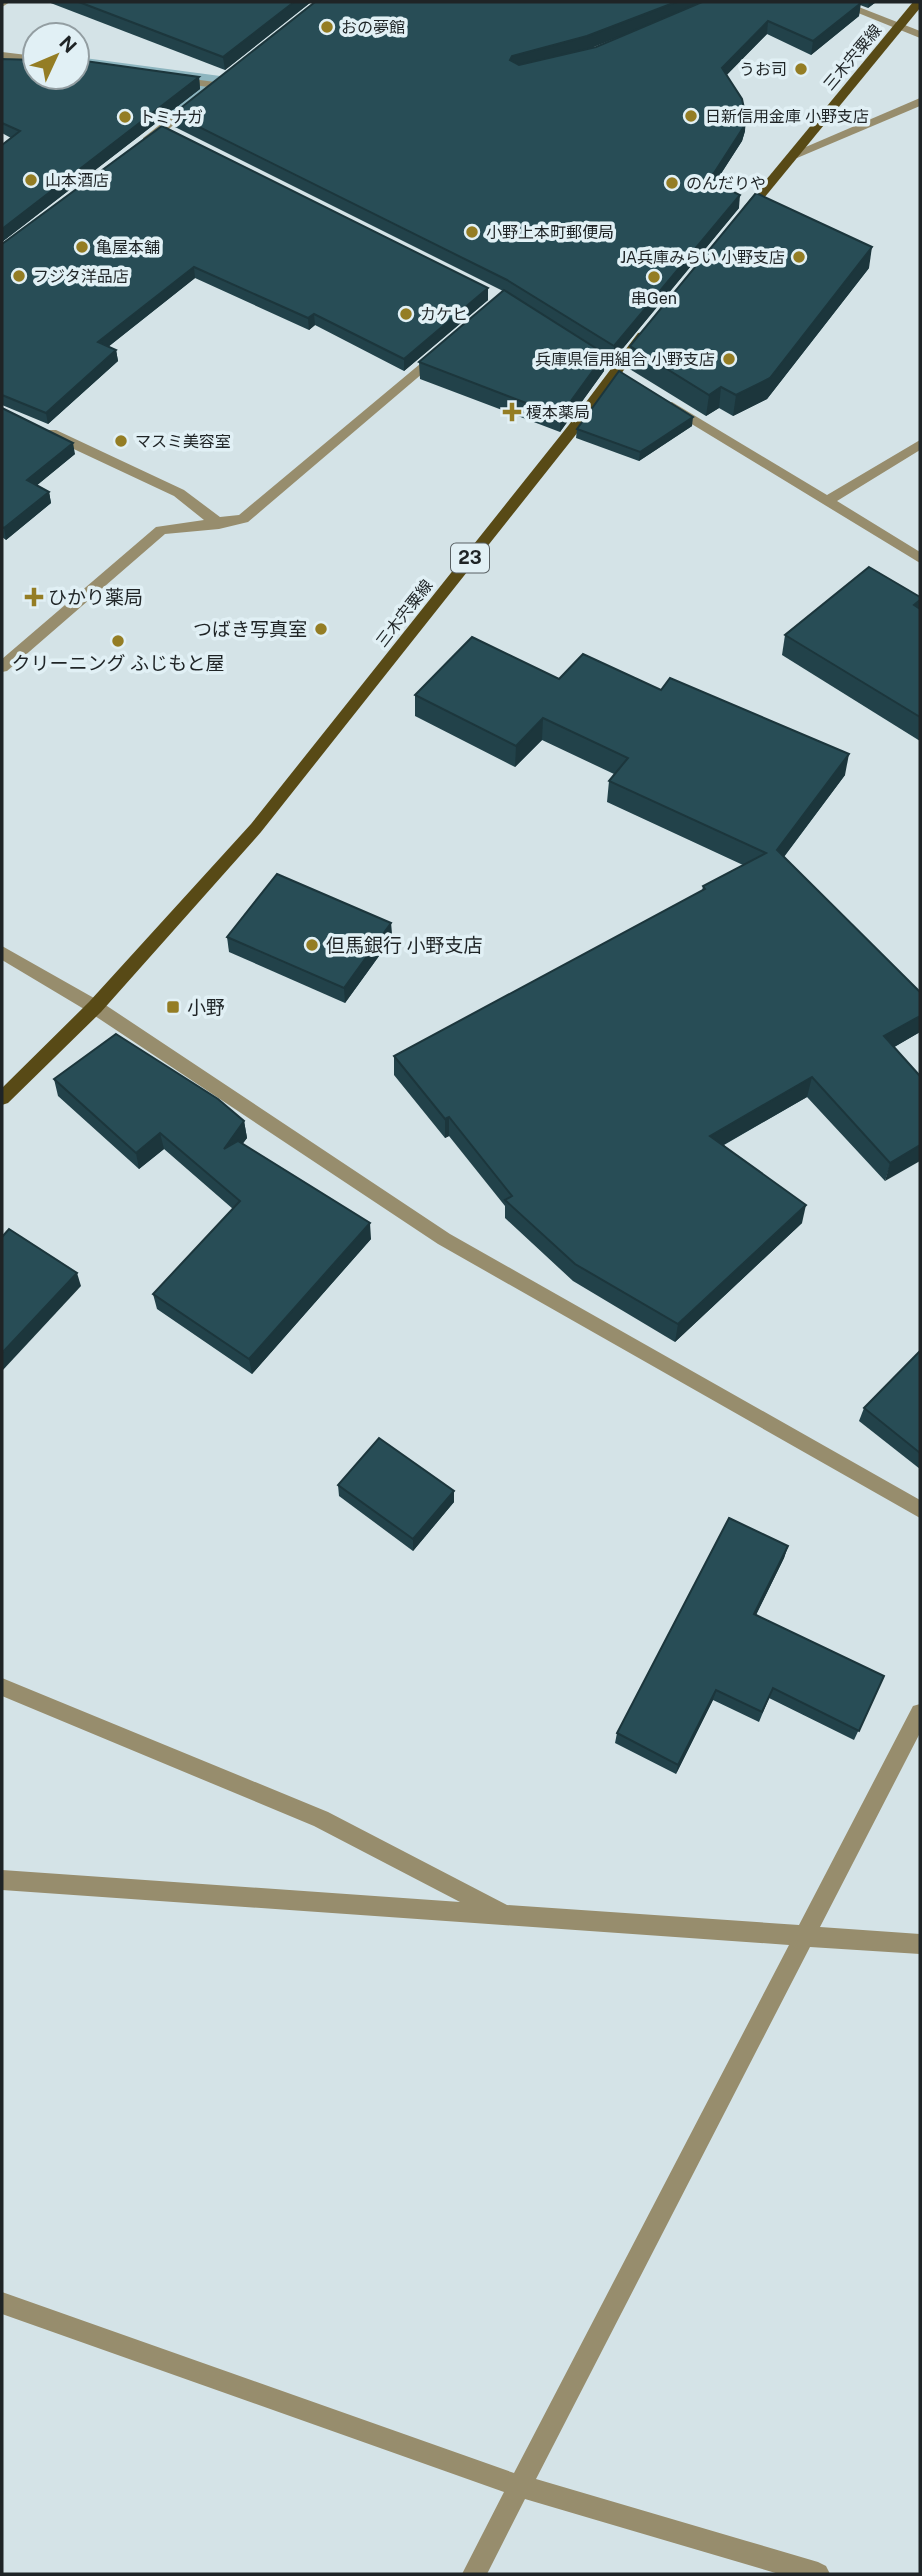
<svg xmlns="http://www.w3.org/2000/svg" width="922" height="2576" viewBox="0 0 922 2576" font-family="'Public Sans','Noto Sans JP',sans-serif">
  <rect width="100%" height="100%" fill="#d4e3e7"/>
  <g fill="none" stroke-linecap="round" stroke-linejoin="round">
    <polygon fill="#8db5bf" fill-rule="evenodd" points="77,57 319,89 341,89 365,95 376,110 365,125 341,131 319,131 73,97 49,91 39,77 77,77"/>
    <g fill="#978d6d" fill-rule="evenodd">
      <polygon points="2,2 10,2 2,7"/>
      <polygon points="831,2 846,2 920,31 920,38"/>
      <polygon points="2,52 35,56 35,62 2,58"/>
      <polygon points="177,77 215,82 221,85 215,88 173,82 173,78"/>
      <polygon points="920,98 920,106 797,158 787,155"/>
      <polygon points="186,104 196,106 151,144 143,144 143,138"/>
      <polygon points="438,349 444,353 443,356 248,522 219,529 165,534 7,671 2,672 2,659 156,527 204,520 174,496 46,436 46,430 56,430 184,490 220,517 239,515"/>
      <polygon points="672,402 827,495 920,440 920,450 837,501 920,552 920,563 667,409 667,403"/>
      <polygon points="2,946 101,1002 450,1234 920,1500 920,1518 438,1244 89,1012 2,960"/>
      <polygon points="2,1678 328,1812 507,1905 799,1925 913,1706 920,1704 920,1733 820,1927 920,1934 920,1954 810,1947 536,2479 818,2562 826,2566 830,2574 779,2574 525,2499 487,2574 462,2574 504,2492 2,2314 2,2292 514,2473 789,1945 2,1890 2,1870 460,1902 314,1826 2,1696"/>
    </g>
    <g fill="#584a16" fill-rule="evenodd">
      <polygon points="913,2 920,2 920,8 750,215 742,215 742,209"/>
      <polygon points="643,332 649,336 578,432 261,832 101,1012 8,1103 2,1105 2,1088 89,1002 251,824 568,426 638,333"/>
    </g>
  </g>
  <g fill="#22424a" fill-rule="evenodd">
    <polygon points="48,2 311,2 225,70"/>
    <path d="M315 2H876L868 8 860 5 859 16 811 55 767 34 726 75 745 131 742 141 715 183 739 208 614 359 513 297 604 371 560 432 420 379 419 362 503 291 175 127 173 114ZM628 33 596 47 590 48Z"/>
    <polygon points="2,59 199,77 200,89 2,242 2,145 11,138 2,133"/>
    <polygon points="2,244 488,288 488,300 404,371 315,325 309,330 195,278 108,347 116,350 118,361 48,424 2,405"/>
    <polygon points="869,268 767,399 733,416 719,408 706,416 628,368 630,346"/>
    <polygon points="2,408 75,454 37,485 49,492 51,503 6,540 2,537"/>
    <polygon points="692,426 639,461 576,438 577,429"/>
    <polygon points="920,597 920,741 782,655 785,635"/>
    <polygon points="559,679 661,690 845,775 784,857 920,992 920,1032 894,1047 920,1076 885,1181 807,1097 724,1145 802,1223 675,1342 573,1281 505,1218 505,1206 449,1136 445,1138 394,1075 394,1056 702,891 703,886 743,865 607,802 609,781 614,774 542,740 515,767 415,716 415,695"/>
    <polygon points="391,923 392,938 345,1003 229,952 227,937"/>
    <polygon points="54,1079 244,1121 247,1138 242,1144 371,1239 252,1374 157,1309 153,1294 233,1209 164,1149 139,1169 58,1096"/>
    <polygon points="920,1351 920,1469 859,1421 864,1408"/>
    <polygon points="338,1485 454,1491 454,1502 413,1551 339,1496"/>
    <polygon points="788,1546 784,1558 756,1615 884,1676 854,1740 769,1698 759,1722 713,1700 676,1774 615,1743 617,1733"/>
  </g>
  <g fill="#1c363c">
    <polygon points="294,2 311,2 225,70 223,57"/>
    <polygon points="676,2 707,2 586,50 511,69 510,60 512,56"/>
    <polygon points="869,2 876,2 868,8"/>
    <polygon points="861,3 859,16 811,55 813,41"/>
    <polygon points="768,21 767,34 721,81 722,68"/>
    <polygon points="199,77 200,89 2,242 2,229"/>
    <polygon points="746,118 745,131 742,141 713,186 705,178"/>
    <polygon points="740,195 739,208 614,359 614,346"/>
    <polygon points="872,247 869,268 767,399 733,416 736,395"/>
    <polygon points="194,267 195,278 99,354 98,342"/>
    <polygon points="488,288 488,300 404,371 404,359"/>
    <polygon points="314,314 315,325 309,330 308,318"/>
    <polygon points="116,350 118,361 48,424 46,413"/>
    <polygon points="605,354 604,371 560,432 560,416"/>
    <polygon points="721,387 719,408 706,416 709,395"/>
    <polygon points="693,417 692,426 639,461 640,452"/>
    <polygon points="73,443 75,454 30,491 27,480"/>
    <polygon points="49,492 51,503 6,540 4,528"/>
    <polygon points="920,600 920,605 917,619 914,605"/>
    <polygon points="543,718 542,740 515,767 516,746"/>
    <polygon points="849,754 845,775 773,871 777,850"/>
    <polygon points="391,923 392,938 345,1003 344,988"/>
    <polygon points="920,1016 920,1032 879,1056 884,1036"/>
    <polygon points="812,1077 807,1097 707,1154 710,1136"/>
    <polygon points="449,1117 449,1136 445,1138 445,1119"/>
    <polygon points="244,1121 247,1138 227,1165 224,1149"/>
    <polygon points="160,1133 164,1149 139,1169 136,1153"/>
    <polygon points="920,1145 920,1161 885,1181 890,1163"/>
    <polygon points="806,1205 802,1223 675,1342 678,1324"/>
    <polygon points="370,1223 371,1239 252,1374 249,1359"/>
    <polygon points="77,1273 81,1286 2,1371 2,1353"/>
    <polygon points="454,1491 454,1502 413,1551 413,1539"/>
    <polygon points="788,1546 784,1558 751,1625 754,1614"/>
    <polygon points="716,1690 713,1700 676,1774 678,1765"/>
  </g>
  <g fill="#284d56" stroke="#1c363c" stroke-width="2">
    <polygon points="79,2 294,2 223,57"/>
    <polygon points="315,2 676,2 587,36 512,56 510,60 519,65 596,47 702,2 858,2 861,3 813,41 768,21 722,68 742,99 746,118 743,128 714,173 705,178 740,195 614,346 507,280 173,114"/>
    <polygon points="2,59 35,60 35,77 77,77 77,60 85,61 199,77 2,229 2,145 20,131 2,123"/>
    <polygon points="162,126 488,288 404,359 314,314 308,318 194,267 98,342 116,350 46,413 2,395 2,244"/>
    <polygon points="756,193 872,247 770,378 736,395 721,387 709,395 630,346"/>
    <polygon points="504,290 605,354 560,416 419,362"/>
    <polygon points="619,371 693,417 640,452 577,429"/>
    <polygon points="2,408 73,443 27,480 49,492 4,528 2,527"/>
    <polygon points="869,567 920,597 920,600 914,605 920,609 920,717 785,635"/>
    <polygon points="472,637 559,679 583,654 661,690 670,678 849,754 777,850 920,992 920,1016 884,1036 920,1076 920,1145 890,1163 812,1077 710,1136 806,1205 678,1324 575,1264 505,1200 512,1196 449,1117 445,1119 394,1056 705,889 703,886 766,853 609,781 628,758 543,718 516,746 415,695"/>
    <polygon points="277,874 391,923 344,988 227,937"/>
    <polygon points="116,1034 218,1099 244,1121 224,1149 238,1141 370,1223 249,1359 153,1294 240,1201 160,1133 136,1153 54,1079"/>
    <polygon points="9,1229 77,1273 2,1353 2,1237"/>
    <polygon points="920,1351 920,1453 864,1408"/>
    <polygon points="379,1438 454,1491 413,1539 338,1485"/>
    <polygon points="729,1518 788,1546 754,1614 884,1676 859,1731 773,1688 762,1712 716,1690 678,1765 617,1733"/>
  </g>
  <g fill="#947d24" stroke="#e1f0f5" stroke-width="2.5">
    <circle cx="327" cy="27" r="7"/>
    <circle cx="801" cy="69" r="7"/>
    <circle cx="691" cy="116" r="7"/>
    <circle cx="125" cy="117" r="7"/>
    <circle cx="31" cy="180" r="7"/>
    <circle cx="672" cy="183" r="7"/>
    <circle cx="472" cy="232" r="7"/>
    <circle cx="82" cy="247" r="7"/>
    <circle cx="799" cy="257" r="7"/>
    <circle cx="19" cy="276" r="7"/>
    <circle cx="654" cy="277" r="7"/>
    <circle cx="406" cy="314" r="7"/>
    <circle cx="729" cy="359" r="7"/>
    <path d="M508.5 401.5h7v7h7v7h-7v7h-7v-7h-7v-7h7z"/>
    <circle cx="121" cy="441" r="7"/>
    <path d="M30.5 586.5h7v7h7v7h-7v7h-7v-7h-7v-7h7z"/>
    <circle cx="321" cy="629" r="7"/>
    <circle cx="118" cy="641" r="7"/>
    <circle cx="312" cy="945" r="7"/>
    <rect x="166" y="1000" width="14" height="14" rx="3.5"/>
  </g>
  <g text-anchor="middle" stroke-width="7" stroke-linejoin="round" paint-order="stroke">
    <g font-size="16" fill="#1f2426" stroke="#e1f0f5" text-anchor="start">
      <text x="341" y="33">おの夢館</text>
      <text x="787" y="75" text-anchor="end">うお司</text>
      <text x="705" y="122">日新信用金庫 小野支店</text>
      <text x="139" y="123">トミナガ</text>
      <text x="45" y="186">山本酒店</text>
      <text x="686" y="189">のんだりや</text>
      <text x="486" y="238">小野上本町郵便局</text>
      <text x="96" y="253">亀屋本舗</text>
      <text x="785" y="263" text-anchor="end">JA兵庫みらい 小野支店</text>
      <text x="33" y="282">フジタ洋品店</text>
      <text x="654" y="304" text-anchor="middle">串Gen</text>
      <text x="420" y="320">カケヒ</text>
      <text x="715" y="365" text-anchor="end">兵庫県信用組合 小野支店</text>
      <text x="526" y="418">榎本薬局</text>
      <text x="135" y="447">マスミ美容室</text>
    </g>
    <g font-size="16" fill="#1f2426" stroke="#e1f0f5">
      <text transform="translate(852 57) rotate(-50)" y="6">三木宍粟線</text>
      <text transform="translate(404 613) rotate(-52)" y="6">三木宍粟線</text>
    </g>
    <rect fill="#e1f0f5" stroke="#596164" stroke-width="2" x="451" y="543.5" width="38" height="29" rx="5"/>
    <g font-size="18" font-weight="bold" fill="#1f2426">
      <text x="470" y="564">23</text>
    </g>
    <g font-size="19" fill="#1f2426" stroke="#e1f0f5" text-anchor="start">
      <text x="48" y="604">ひかり薬局</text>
      <text x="307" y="636" text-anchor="end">つばき写真室</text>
      <text x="118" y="670" text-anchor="middle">クリーニング ふじもと屋</text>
      <text x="326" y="952">但馬銀行 小野支店</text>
      <text x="187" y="1014">小野</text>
    </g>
  </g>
  <rect width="922" height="2576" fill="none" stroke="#1f2426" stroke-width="7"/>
  <g transform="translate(56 56) rotate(46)"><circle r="33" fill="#e1f0f5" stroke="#939ea2" stroke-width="2"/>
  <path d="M0-5L12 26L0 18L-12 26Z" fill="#947d24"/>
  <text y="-10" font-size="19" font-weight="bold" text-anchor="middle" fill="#1f2426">N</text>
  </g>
</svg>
